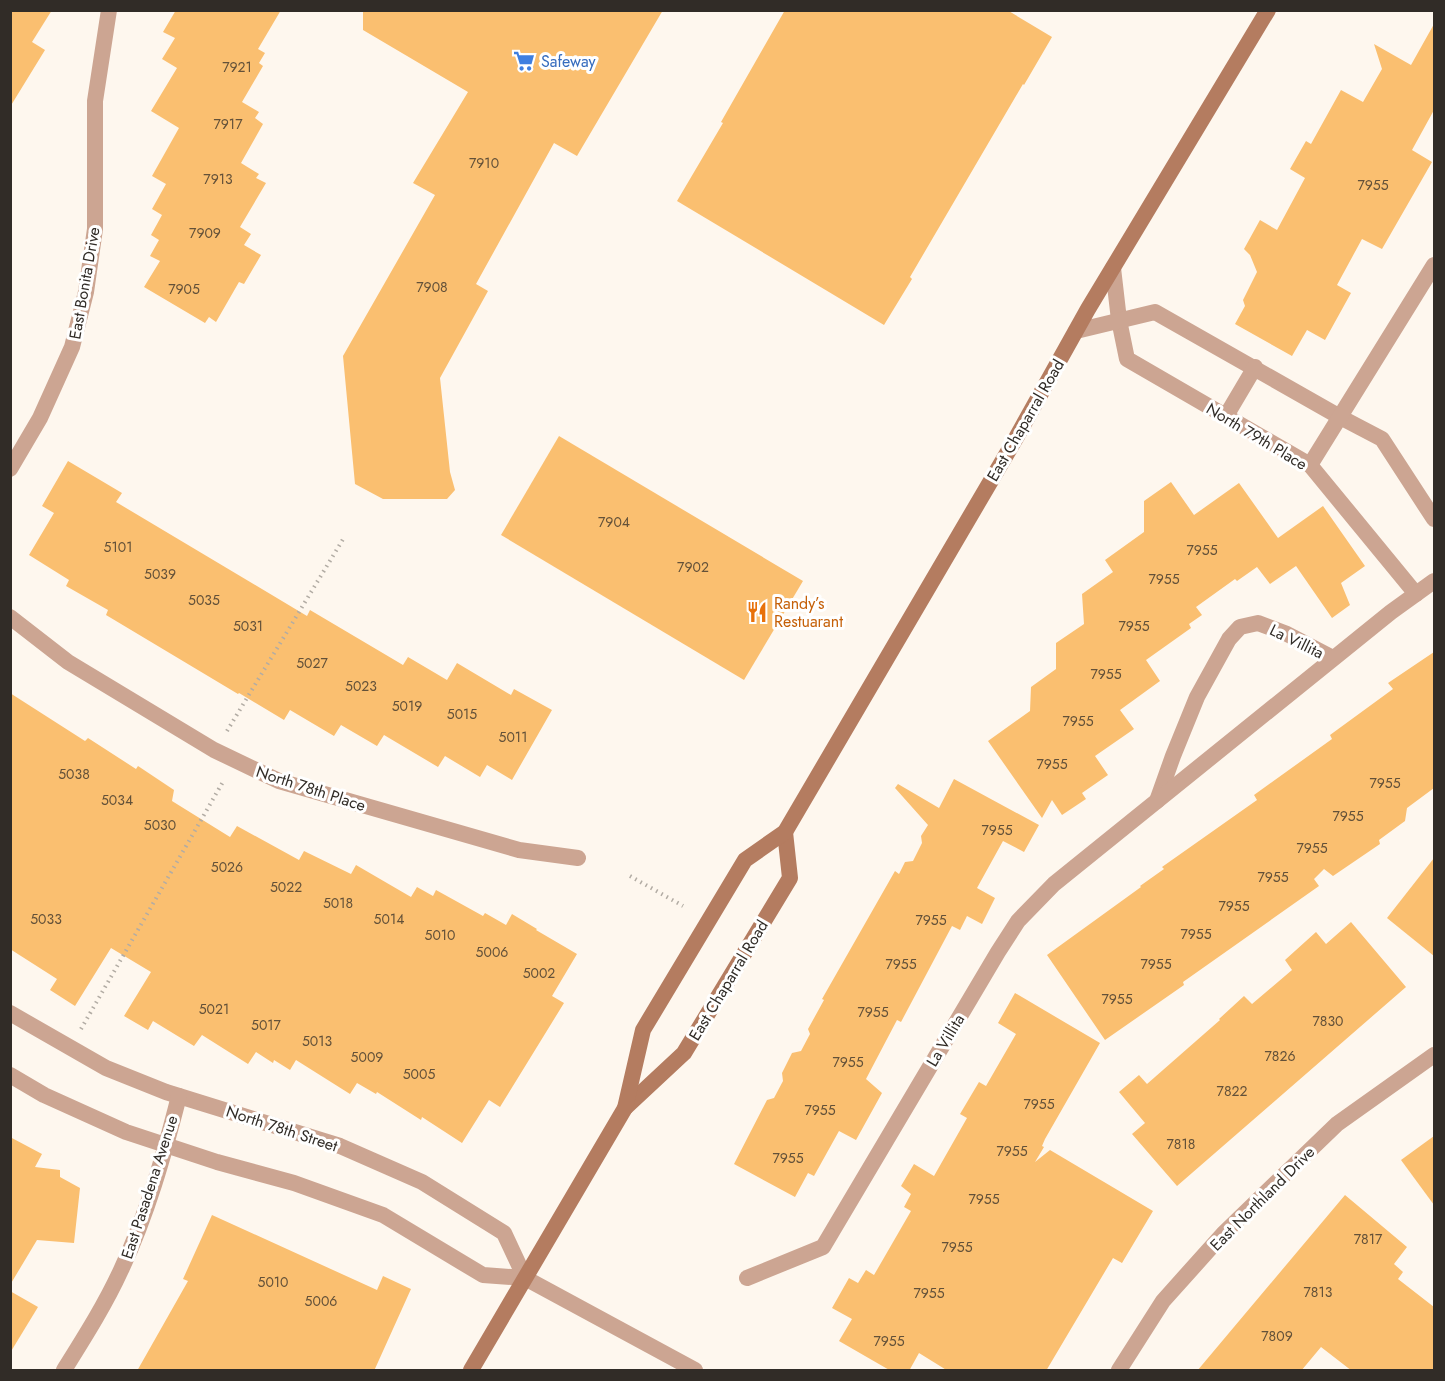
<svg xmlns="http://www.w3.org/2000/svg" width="1445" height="1381" viewBox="0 0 1445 1381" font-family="Jost,sans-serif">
  <rect width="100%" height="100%" fill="#fef7ee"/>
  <g fill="#fabf70">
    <polygon points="10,10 52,10 32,42 45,50 10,107"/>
    <polygon points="176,10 281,10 258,49 265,53 259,63 263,66 242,102 259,112 255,118 263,124 241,163 259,174 256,178 266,183 240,227 251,234 244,245 261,255 244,284 239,282 216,322 209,317 205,323 144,287 160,261 150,256 159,240 151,235 162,215 152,209 166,184 152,176 179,128 151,111 177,68 162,59 175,38 163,32"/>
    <polygon points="363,10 663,10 577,156 554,143 476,284 488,291 440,378 450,472 455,490 447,499 383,499 355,484 343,356 435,195 413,183 468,92 363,30"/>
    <polygon points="785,10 1007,10 1052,37 1024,85 1023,84 910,277 912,279 884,325 677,201 723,123 721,122"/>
    <polygon points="1434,24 1434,110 1412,150 1432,162 1382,249 1362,239 1337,285 1351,293 1325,340 1307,330 1292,356 1235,324 1245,306 1243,300 1257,272 1250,255 1244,249 1260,220 1277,230 1305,178 1290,169 1306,141 1311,144 1341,90 1363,102 1382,69 1374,44 1411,65"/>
    <polygon points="559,436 803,581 744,680 501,535"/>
    <polygon points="68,461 122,493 116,502 307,616 310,610 403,665 408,657 447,680 457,663 511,695 514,689 552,710 512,780 487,765 480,777 445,756 438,767 384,735 377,746 341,725 334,736 290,710 284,720 239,693 238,694 106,615 108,610 66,586 69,580 29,555 54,513 42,506"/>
    <polygon points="1171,482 1194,515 1239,483 1278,538 1323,506 1365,566 1341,583 1350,605 1332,618 1296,566 1270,584 1257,567 1237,581 1235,579 1196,607 1202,615 1189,624 1191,628 1146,660 1160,681 1120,710 1134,729 1095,756 1108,775 1082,793 1086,799 1062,815 1052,800 1042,818 988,741 1030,711 1031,687 1056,669 1056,643 1084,624 1082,594 1113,572 1105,560 1144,532 1144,501"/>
    <polygon points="1434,652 1434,788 1407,808 1405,821 1379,840 1380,844 1333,876 1324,869 1314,879 1319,886 1183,982 1184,985 1105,1040 1047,955 1141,887 1140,886 1164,869 1162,867 1257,800 1254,795 1332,739 1330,735 1393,689 1388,683"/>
    <polygon points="10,693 85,741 88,738 136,769 138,766 174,790 172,801 230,837 237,826 299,860 304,851 351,874 356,865 411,897 417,887 433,896 436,890 483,916 485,913 506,925 512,914 537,929 536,930 577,954 552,996 564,1003 500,1107 489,1100 462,1143 422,1117 421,1120 377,1092 376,1094 357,1083 350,1094 296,1060 290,1070 274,1060 273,1063 256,1052 248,1064 202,1035 194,1046 153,1021 148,1030 124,1016 151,972 111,948 75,1006 50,990 57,979 10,949"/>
    <polygon points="954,779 1039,825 1024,852 1003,841 977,888 995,898 982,924 967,916 960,930 952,926 901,1022 897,1020 866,1079 882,1093 856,1140 839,1131 814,1176 808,1173 795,1197 734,1164 767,1100 774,1098 783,1081 782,1073 792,1053 801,1051 810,1034 808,1029 824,1000 822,999 895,871 899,874 905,862 913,861 922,843 921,836 928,825 895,788 898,784 939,808"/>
    <polygon points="1434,858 1434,956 1387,918"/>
    <polygon points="1351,922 1406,987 1177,1186 1132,1134 1145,1123 1119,1092 1139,1075 1147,1084 1220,1020 1219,1019 1244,996 1252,1004 1292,970 1285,960 1316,932 1326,944"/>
    <polygon points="1015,993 1100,1043 1045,1139 1042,1146 1044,1147 1035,1162 1050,1150 1153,1211 1122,1263 1113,1258 1046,1371 948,1371 919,1353 909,1371 891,1371 839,1341 852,1319 832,1308 849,1278 858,1283 866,1270 874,1275 911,1211 904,1207 911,1194 901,1186 914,1164 934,1176 967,1118 960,1114 979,1082 986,1086 1016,1034 998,1023"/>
    <polygon points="1434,1136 1434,1205 1401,1160"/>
    <polygon points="10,1137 42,1154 35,1167 60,1170 60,1177 80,1188 74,1243 37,1240 10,1285"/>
    <polygon points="1345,1195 1407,1247 1394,1264 1403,1272 1398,1279 1434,1307 1434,1371 1352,1371 1321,1347 1301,1371 1197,1371"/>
    <polygon points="212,1215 377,1290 383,1276 411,1289 374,1371 137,1371 188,1281 183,1279"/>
    <polygon points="10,1291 38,1307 10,1353"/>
  </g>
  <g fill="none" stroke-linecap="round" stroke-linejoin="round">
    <g stroke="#b2aca4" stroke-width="4" stroke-dasharray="1.5 4.5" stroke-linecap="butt">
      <polyline points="227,731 345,536"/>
      <polyline points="630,876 683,906"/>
      <polyline points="81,1029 224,780"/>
    </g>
    <g stroke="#cca592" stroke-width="16">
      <polyline points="1113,268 1119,320 1127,359 1310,465 1416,594"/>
      <polyline points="1076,331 1155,312 1340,417 1382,439 1434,519"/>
      <polyline points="1226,416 1255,367"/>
      <polyline points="1310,465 1434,265"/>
      <polyline points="10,469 40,418 72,347 86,292 95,229 95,101 109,10"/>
      <polyline points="10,617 68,662 214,750 279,781 519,850 578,858"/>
      <polyline points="1157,801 1173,756 1197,697 1229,639 1240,627 1258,623 1287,634 1333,658"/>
      <polyline points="10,1013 106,1068 166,1092 340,1146 422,1182 504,1233 525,1278"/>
      <polyline points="10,1075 44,1095 126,1132 217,1162 294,1183 383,1215 483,1275 525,1278 695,1370"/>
      <polyline points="747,1278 823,1247 998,952 1018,921 1054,884 1391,612 1434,581"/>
      <path d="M64 1370C84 1338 105 1305 121 1270 147 1215 164 1155 179 1096"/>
      <polyline points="1119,1370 1163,1301 1223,1234 1337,1124 1434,1055"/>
    </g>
    <g stroke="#b47c60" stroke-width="16">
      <polyline points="625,1108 684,1053 790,878 785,832"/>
      <polyline points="471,1370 625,1108 643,1030 745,860 785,832 1016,438 1088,309 1268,10"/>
    </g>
  </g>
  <defs>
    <symbol id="supermarket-bare" viewBox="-9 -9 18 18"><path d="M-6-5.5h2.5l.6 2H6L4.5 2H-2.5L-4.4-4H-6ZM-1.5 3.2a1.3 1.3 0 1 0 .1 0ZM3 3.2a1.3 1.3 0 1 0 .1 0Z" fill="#3f7fe0" stroke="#fff" stroke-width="2.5" paint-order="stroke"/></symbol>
    <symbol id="restaurant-bare" viewBox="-9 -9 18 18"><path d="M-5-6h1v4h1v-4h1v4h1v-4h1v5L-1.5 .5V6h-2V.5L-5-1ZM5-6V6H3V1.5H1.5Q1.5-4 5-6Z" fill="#e8710a" stroke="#fff" stroke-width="2.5" paint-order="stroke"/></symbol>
  </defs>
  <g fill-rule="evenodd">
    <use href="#supermarket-bare" x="509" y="46" width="30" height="30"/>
    <use href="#restaurant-bare" x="742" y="597" width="30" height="30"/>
  </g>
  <g text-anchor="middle" stroke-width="6" stroke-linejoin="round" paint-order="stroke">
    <g font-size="14" fill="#635139">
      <text x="237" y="72">7921</text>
      <text x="228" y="129">7917</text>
      <text x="484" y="168">7910</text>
      <text x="218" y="184">7913</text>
      <text x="1373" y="190">7955</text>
      <text x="205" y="238">7909</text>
      <text x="432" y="292">7908</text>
      <text x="184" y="294">7905</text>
      <text x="614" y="527">7904</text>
      <text x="118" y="552">5101</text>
      <text x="1202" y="555">7955</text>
      <text x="693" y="572">7902</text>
      <text x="160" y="579">5039</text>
      <text x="1164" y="584">7955</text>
      <text x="204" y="605">5035</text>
      <text x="248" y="631">5031</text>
      <text x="1134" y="631">7955</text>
      <text x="312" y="668">5027</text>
      <text x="1106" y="679">7955</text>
      <text x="361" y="691">5023</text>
      <text x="407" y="711">5019</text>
      <text x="462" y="719">5015</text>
      <text x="1078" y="726">7955</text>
      <text x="513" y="742">5011</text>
      <text x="1052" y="769">7955</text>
      <text x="74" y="779">5038</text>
      <text x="1385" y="788">7955</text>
      <text x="117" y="805">5034</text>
      <text x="1348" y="821">7955</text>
      <text x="160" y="830">5030</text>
      <text x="997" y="835">7955</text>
      <text x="1312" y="853">7955</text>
      <text x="227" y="872">5026</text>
      <text x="1273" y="882">7955</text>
      <text x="286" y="892">5022</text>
      <text x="338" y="908">5018</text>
      <text x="1234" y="911">7955</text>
      <text x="46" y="924">5033</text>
      <text x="389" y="924">5014</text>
      <text x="931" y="925">7955</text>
      <text x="1196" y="939">7955</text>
      <text x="440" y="940">5010</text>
      <text x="492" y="957">5006</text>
      <text x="901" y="969">7955</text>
      <text x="1156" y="969">7955</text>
      <text x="539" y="978">5002</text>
      <text x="1117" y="1004">7955</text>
      <text x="214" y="1014">5021</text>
      <text x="873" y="1017">7955</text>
      <text x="1328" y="1026">7830</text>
      <text x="266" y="1030">5017</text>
      <text x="317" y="1046">5013</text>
      <text x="1280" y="1061">7826</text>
      <text x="367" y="1062">5009</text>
      <text x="848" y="1067">7955</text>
      <text x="419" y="1079">5005</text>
      <text x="1232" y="1096">7822</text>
      <text x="1039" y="1109">7955</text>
      <text x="820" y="1115">7955</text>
      <text x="1181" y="1149">7818</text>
      <text x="1012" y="1156">7955</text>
      <text x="788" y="1163">7955</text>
      <text x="984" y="1204">7955</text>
      <text x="1368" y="1244">7817</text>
      <text x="957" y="1252">7955</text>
      <text x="273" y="1287">5010</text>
      <text x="1318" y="1297">7813</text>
      <text x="929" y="1298">7955</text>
      <text x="321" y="1306">5006</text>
      <text x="1277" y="1341">7809</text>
      <text x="889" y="1346">7955</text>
    </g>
    <g font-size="16" fill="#366cbe" stroke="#fff" text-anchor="start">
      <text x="541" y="67">Safeway</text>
    </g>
    <g font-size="16" fill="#312c27" stroke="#fff">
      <text transform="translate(84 283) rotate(-80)" y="6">East Bonita Drive</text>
      <text transform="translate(1025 420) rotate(-60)" y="6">East Chaparral Road</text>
      <text transform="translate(1257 436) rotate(31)" y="6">North 79th Place</text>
      <text transform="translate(1297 641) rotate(26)" y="6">La Villita</text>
      <text transform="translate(311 788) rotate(18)" y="6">North 78th Place</text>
      <text transform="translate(728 980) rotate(-59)" y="6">East Chaparral Road</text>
      <text transform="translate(945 1040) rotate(-59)" y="6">La Villita</text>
      <text transform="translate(282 1128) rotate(18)" y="6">North 78th Street</text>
      <text transform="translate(149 1187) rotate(-72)" y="6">East Pasadena Avenue</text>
      <text transform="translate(1262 1198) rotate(-45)" y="6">East Northland Drive</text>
    </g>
    <g font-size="16" fill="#c56008" stroke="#fff" text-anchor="start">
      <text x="774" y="609">Randy’s<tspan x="774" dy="18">Restuarant</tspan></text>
    </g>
  </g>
  <rect width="1445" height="1381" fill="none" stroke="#312c27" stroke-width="24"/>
</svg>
